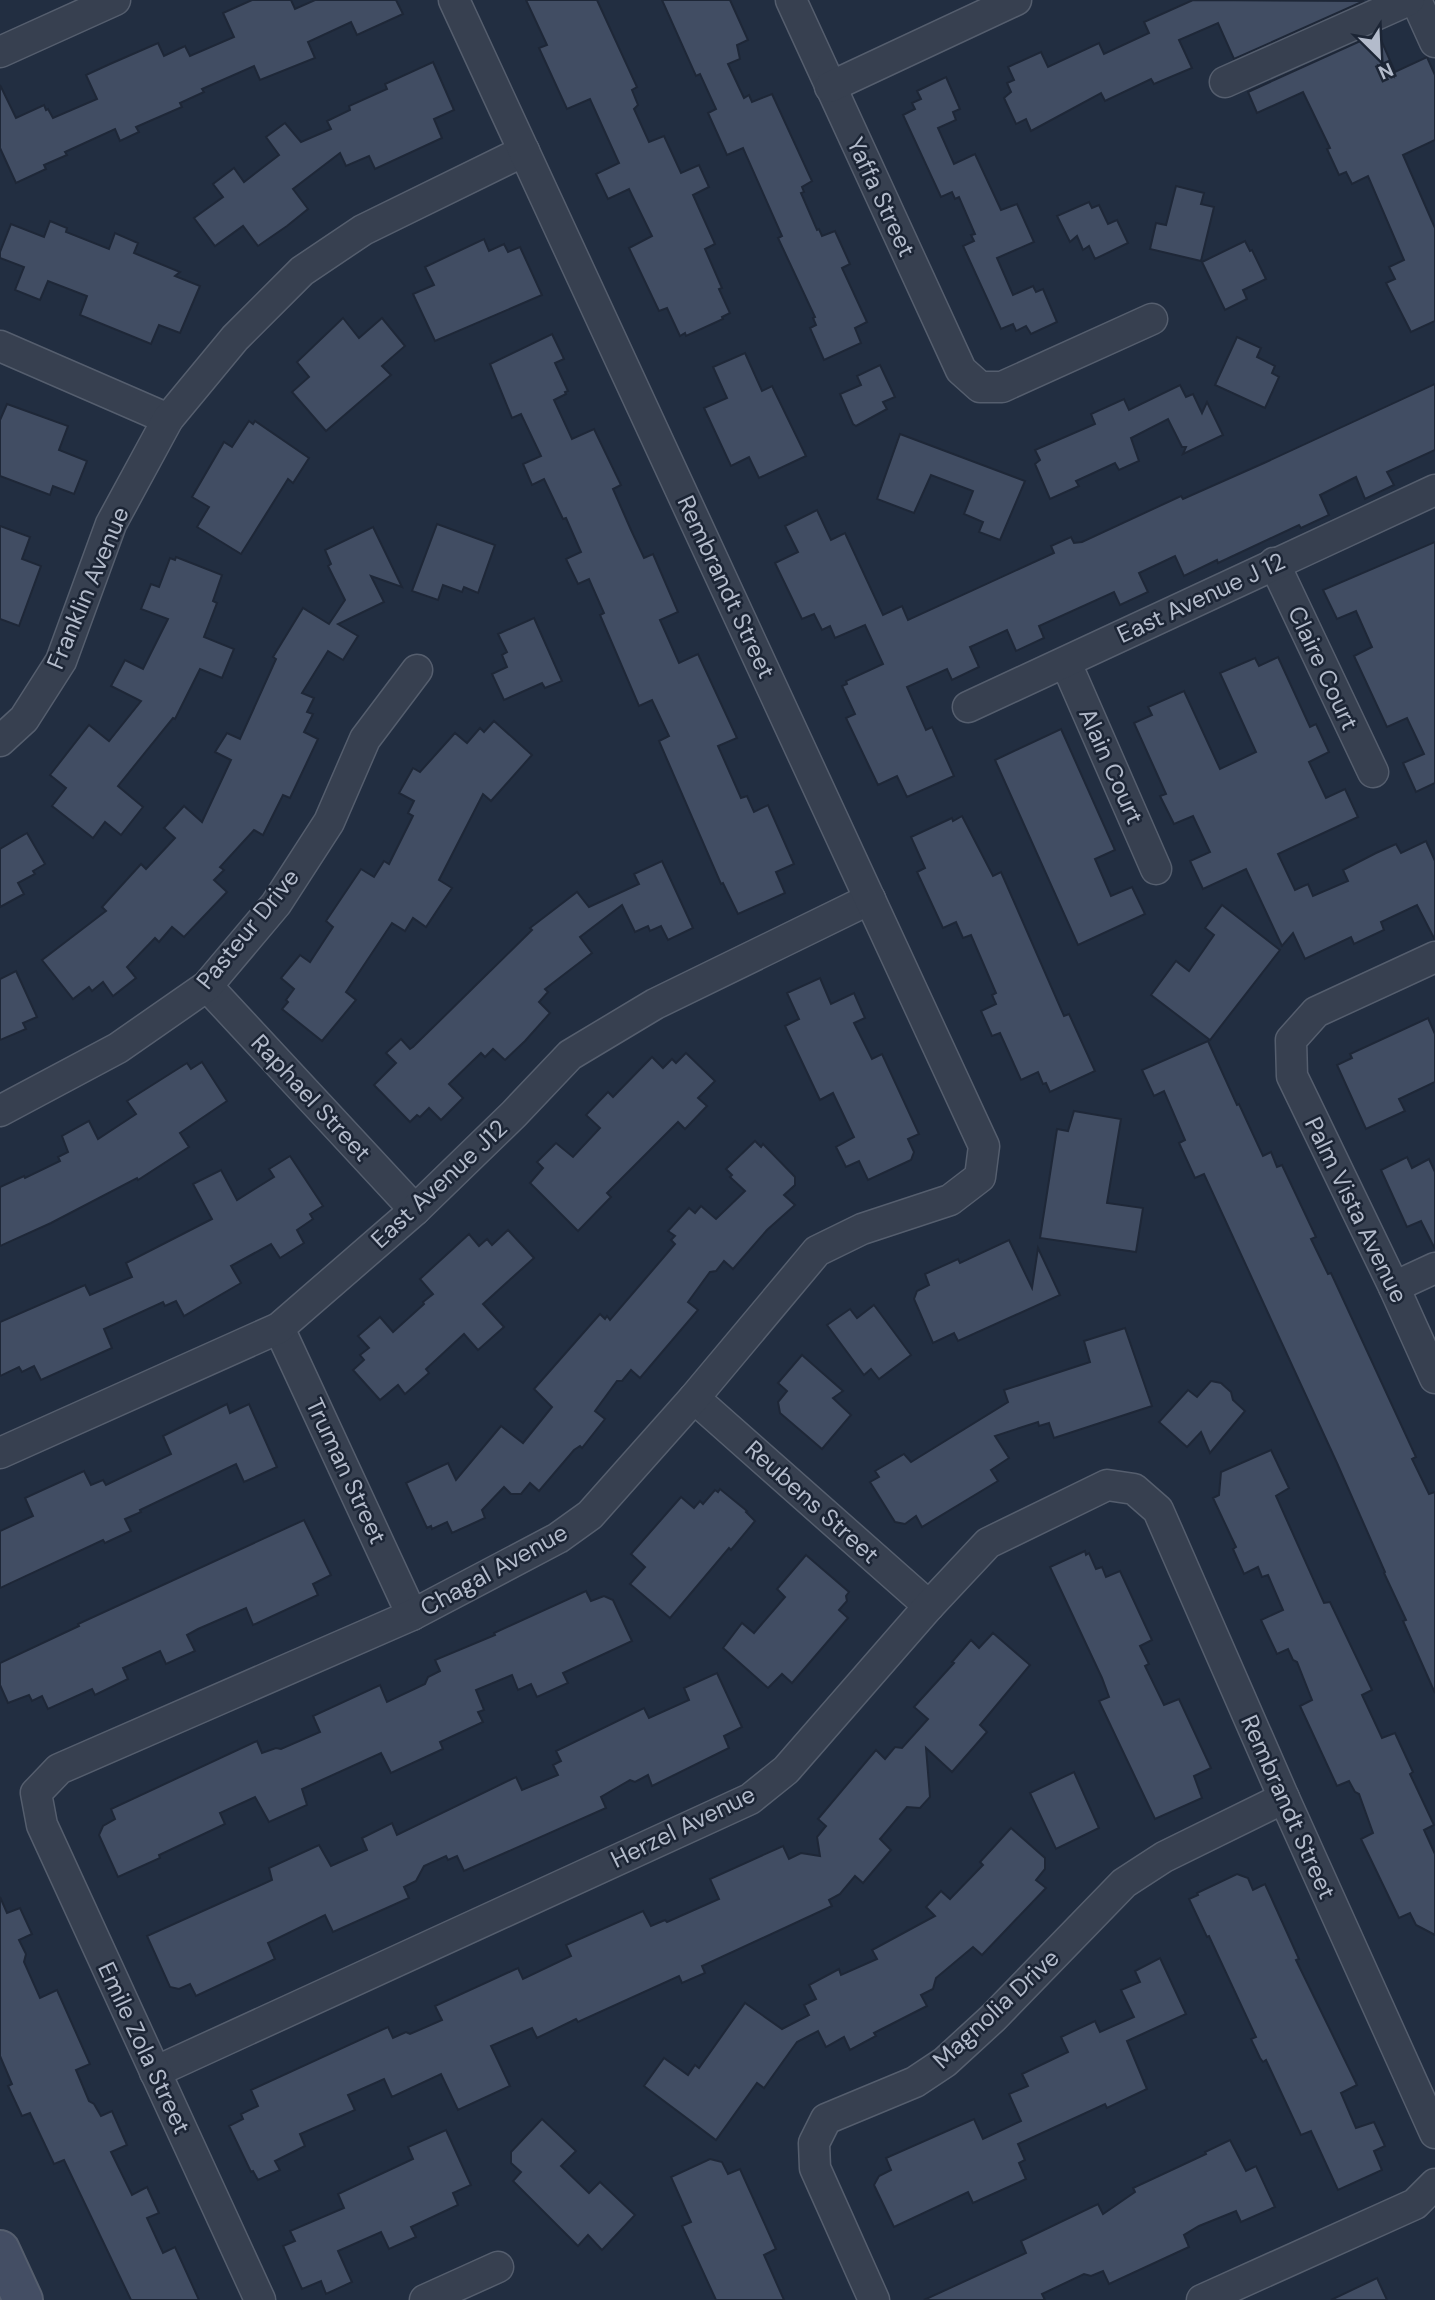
<svg xmlns="http://www.w3.org/2000/svg" width="1435" height="2300" viewBox="0 0 1435 2300" font-family="'DM Sans',sans-serif">
  <rect width="100%" height="100%" fill="#222e41"/>
  <g fill="#414d63" stroke="#1e2737" stroke-width="2">
    <polygon points="252,0 291,0 295,9 315,0 396,0 403,14 357,35 351,22 308,42 315,58 260,80 254,66 202,89 204,92 180,103 182,107 136,127 139,132 120,141 115,129 65,152 67,155 44,165 46,169 16,183 0,148 0,85 16,118 44,105 46,110 48,109 53,118 97,99 86,75 110,64 158,43 164,56 185,46 190,56 234,37 223,13"/>
    <polygon points="526,0 597,0 637,87 632,90 638,105 634,109 649,142 664,136 681,173 699,165 709,187 693,195 715,244 705,249 722,288 719,289 730,313 722,317 723,319 686,336 685,333 680,336 667,308 659,311 629,248 652,236 629,189 608,199 596,174 619,163 590,99 567,109 539,48 547,45"/>
    <polygon points="662,0 730,0 748,40 737,45 740,59 728,64 744,98 749,95 752,102 772,94 812,181 802,187 804,192 801,193 817,230 819,229 822,236 835,231 850,264 842,268 867,322 855,328 861,343 824,360 810,328 816,325 813,318 815,317 778,238 782,236 743,148 727,155 708,113 716,109 700,74 696,76"/>
    <polygon points="1193,0 1364,1 1234,59 1218,23 1179,40 1192,68 1154,84 1151,79 1105,101 1101,93 1031,131 1026,119 1016,124 1004,98 1011,92 1007,83 1014,80 1008,67 1041,52 1048,67 1099,43 1104,54 1149,33 1144,22"/>
    <polygon points="1378,33 1395,72 1427,57 1435,75 1435,140 1403,155 1435,228 1435,321 1411,332 1386,283 1395,279 1389,267 1404,260 1368,176 1352,184 1346,172 1339,175 1327,149 1330,148 1303,92 1257,113 1248,92"/>
    <polygon points="433,62 454,110 434,119 442,138 375,169 369,156 346,166 340,153 293,189 308,209 287,226 258,246 243,226 215,246 194,218 223,197 213,184 234,168 244,182 279,155 266,137 285,123 301,142 331,129 327,121 350,110 349,106 387,89 385,84"/>
    <polygon points="946,77 960,109 953,112 956,120 938,128 954,164 975,154 1001,210 1017,204 1034,242 997,258 1013,295 1033,286 1036,292 1043,289 1057,322 1031,334 1026,326 1016,331 1013,324 1001,329 963,246 974,241 971,235 975,234 959,197 955,199 952,192 941,197 903,115 915,109 912,103 921,99 917,91 919,90"/>
    <polygon points="1176,186 1204,193 1201,204 1214,207 1201,261 1150,249 1156,223 1166,225"/>
    <polygon points="1089,202 1092,208 1099,205 1108,224 1117,220 1128,243 1095,259 1089,246 1083,250 1077,236 1070,242 1057,216"/>
    <polygon points="50,221 67,228 66,232 109,249 115,233 138,243 134,253 180,272 175,276 200,286 180,333 159,325 151,344 80,315 87,296 48,281 40,300 15,290 24,267 0,258 0,252 11,224 44,237"/>
    <polygon points="484,239 489,251 504,244 508,252 520,247 542,295 435,341 413,294 434,285 425,267"/>
    <polygon points="1245,241 1250,251 1252,250 1266,279 1243,290 1247,299 1225,310 1202,262"/>
    <polygon points="343,318 359,338 382,318 405,346 382,366 391,375 326,431 292,392 309,377 297,362"/>
    <polygon points="552,334 564,359 555,363 568,391 565,392 566,394 554,400 572,439 594,429 621,485 613,489 631,530 644,558 653,554 678,612 660,620 679,663 698,654 737,738 718,746 741,798 747,796 754,812 768,805 794,864 776,872 785,893 738,914 723,883 721,884 659,741 669,736 652,700 639,706 600,615 604,613 589,579 578,584 566,559 581,552 566,518 563,519 544,479 532,485 523,464 541,456 521,414 512,418 490,364"/>
    <polygon points="1237,337 1261,348 1257,357 1275,366 1272,373 1279,377 1265,408 1215,385"/>
    <polygon points="745,353 762,391 772,386 806,456 759,478 749,457 731,466 704,408 727,398 713,367"/>
    <polygon points="880,365 895,397 883,402 887,409 856,426 853,424 840,394 861,385 857,376"/>
    <polygon points="1435,384 1435,450 1387,472 1394,485 1365,499 1356,477 1320,495 1329,515 1301,528 1299,525 1218,563 1217,560 1184,576 1175,556 1139,573 1148,592 1120,605 1114,592 1039,626 1044,638 1016,651 1007,630 970,647 979,667 952,680 947,669 907,687 926,730 932,727 954,776 907,797 897,776 878,785 846,718 855,714 842,686 847,684 846,681 883,664 865,625 835,638 830,626 822,630 814,614 802,619 775,563 798,552 785,526 817,510 831,540 845,533 883,615 902,606 908,620 1054,553 1051,546 1071,537 1074,543 1082,542 1181,496 1183,499 1264,463"/>
    <polygon points="1180,385 1186,397 1193,394 1202,413 1207,402 1223,435 1183,454 1186,447 1182,447 1168,419 1131,438 1139,461 1119,470 1115,463 1076,481 1079,486 1050,499 1035,464 1040,460 1035,450 1095,424 1091,414 1124,399 1129,410"/>
    <polygon points="7,404 68,426 59,450 87,461 74,494 53,486 50,495 0,476 0,420"/>
    <polygon points="249,421 253,424 255,421 309,458 293,483 288,479 241,554 197,527 209,507 192,497 224,442 232,447"/>
    <polygon points="900,434 1025,481 1000,540 979,532 983,522 964,514 973,491 931,475 914,513 877,499"/>
    <polygon points="437,524 495,545 478,593 464,587 462,592 443,585 438,600 412,591"/>
    <polygon points="0,526 30,537 22,559 41,566 19,626 0,619"/>
    <polygon points="373,527 402,587 371,576 384,602 338,624 358,636 343,660 328,651 302,693 314,698 307,712 313,714 304,732 318,739 290,798 283,795 263,835 254,830 220,867 224,870 214,880 227,892 184,937 172,927 159,942 155,938 127,967 136,978 113,996 103,982 92,991 89,987 73,999 42,960 106,911 102,907 141,864 146,869 175,838 164,828 184,806 202,822 231,760 215,752 227,733 240,739 276,659 273,657 303,608 329,624 345,600 328,566 331,564 325,550"/>
    <polygon points="1435,542 1435,783 1416,792 1403,763 1424,754 1407,718 1387,727 1354,656 1372,647 1356,611 1337,619 1323,590"/>
    <polygon points="176,557 222,575 213,601 217,603 204,637 234,649 222,678 200,669 175,719 173,718 118,786 143,807 121,835 105,822 93,838 52,806 66,788 50,775 89,725 109,741 141,701 111,686 125,660 143,669 168,619 141,609 151,584 159,587 170,558 175,560"/>
    <polygon points="534,618 562,681 545,688 542,683 504,700 492,674 507,667 502,655 507,652 498,634"/>
    <polygon points="1278,657 1310,727 1316,724 1329,752 1309,762 1326,798 1345,789 1358,817 1278,854 1295,890 1308,884 1313,896 1348,881 1343,870 1376,853 1396,844 1401,853 1426,841 1435,861 1435,940 1417,905 1381,922 1384,930 1354,944 1351,937 1305,959 1293,933 1282,946 1246,869 1203,889 1190,861 1210,852 1193,816 1174,824 1160,796 1166,794 1134,723 1152,715 1148,707 1184,691 1220,769 1256,752 1220,673 1255,658 1259,666"/>
    <polygon points="494,721 532,755 491,801 483,794 439,880 452,888 426,927 413,918 405,931 392,923 346,992 356,1000 322,1041 282,1009 288,1002 286,1000 294,989 281,978 300,955 310,962 333,927 326,921 361,869 374,877 384,861 389,864 413,816 408,813 414,801 399,793 413,768 420,772 455,733 467,743 480,728 484,732"/>
    <polygon points="1061,729 1115,850 1095,859 1111,896 1132,887 1145,914 1078,945 995,760"/>
    <polygon points="962,816 993,876 1001,872 1064,1016 1069,1014 1095,1071 1050,1092 1046,1083 1043,1084 1038,1072 1021,1080 1000,1033 992,1036 981,1011 996,1004 992,995 996,993 971,935 963,938 956,922 943,928 917,872 925,868 911,837 952,818 953,821"/>
    <polygon points="27,833 45,864 33,871 35,874 18,883 24,894 0,907 0,849"/>
    <polygon points="662,861 693,928 668,940 661,926 650,931 648,926 635,932 622,905 580,937 592,953 545,989 548,992 539,1002 550,1013 525,1041 505,1060 493,1049 485,1057 481,1053 449,1084 463,1098 441,1120 429,1108 420,1117 417,1115 410,1122 374,1085 396,1063 386,1053 401,1039 410,1049 413,1047 532,930 530,928 577,892 589,907 639,884 634,874"/>
    <polygon points="1222,905 1280,950 1210,1040 1151,995 1176,961 1189,971 1214,935 1205,928"/>
    <polygon points="16,971 37,1017 23,1023 26,1029 0,1040 0,979"/>
    <polygon points="820,978 831,1004 854,993 865,1018 854,1023 872,1059 882,1054 919,1134 908,1139 914,1152 911,1160 868,1180 859,1161 846,1167 836,1147 854,1137 833,1093 820,1100 785,1026 799,1019 787,993"/>
    <polygon points="1428,1018 1435,1034 1435,1082 1399,1099 1405,1111 1366,1129 1337,1065 1352,1058 1350,1054"/>
    <polygon points="1208,1041 1237,1105 1239,1104 1263,1156 1271,1152 1277,1167 1282,1165 1316,1237 1311,1239 1328,1274 1331,1273 1416,1457 1412,1459 1429,1494 1435,1492 1435,1693 1403,1621 1406,1620 1384,1573 1385,1572 1337,1463 1204,1174 1195,1178 1179,1143 1185,1140 1164,1091 1154,1096 1142,1070"/>
    <polygon points="686,1053 715,1081 698,1098 707,1106 685,1129 678,1122 607,1193 611,1197 578,1231 530,1183 543,1168 537,1162 556,1143 573,1157 600,1128 586,1115 608,1092 613,1097 652,1057 663,1068 672,1059 676,1063"/>
    <polygon points="202,1062 227,1101 180,1133 189,1147 138,1180 137,1178 51,1223 0,1246 0,1187 24,1176 25,1178 60,1161 58,1157 68,1152 62,1136 89,1121 98,1139 136,1114 127,1101 187,1063 191,1069"/>
    <polygon points="1074,1111 1121,1119 1107,1203 1143,1208 1136,1252 1040,1238 1057,1129 1068,1131"/>
    <polygon points="755,1141 761,1147 763,1144 795,1177 795,1185 784,1195 795,1205 767,1230 733,1269 724,1261 716,1271 710,1272 688,1302 698,1310 640,1378 631,1370 622,1381 617,1381 595,1411 605,1419 582,1448 580,1446 574,1450 539,1491 530,1483 521,1494 511,1494 504,1487 482,1510 485,1518 452,1533 447,1522 432,1529 431,1526 427,1528 406,1483 448,1463 456,1480 501,1426 523,1443 552,1407 534,1389 600,1314 605,1319 607,1316 610,1320 675,1244 671,1240 675,1236 668,1231 689,1208 695,1213 701,1206 716,1219 745,1191 730,1177 732,1175 726,1169"/>
    <polygon points="290,1156 323,1206 310,1214 313,1219 297,1230 304,1243 280,1258 271,1244 231,1266 241,1283 184,1316 176,1301 165,1306 163,1302 104,1329 112,1348 41,1380 34,1366 22,1372 19,1367 0,1376 0,1322 85,1285 90,1295 132,1277 126,1263 212,1219 193,1184 221,1170 237,1200 274,1177 269,1169"/>
    <polygon points="1407,1157 1412,1168 1429,1159 1435,1172 1435,1249 1421,1221 1407,1227 1381,1170"/>
    <polygon points="508,1230 534,1258 483,1304 504,1327 478,1350 464,1334 426,1369 429,1373 405,1394 398,1385 380,1400 353,1370 364,1360 360,1355 369,1348 358,1336 380,1317 393,1332 424,1304 423,1302 433,1294 420,1279 469,1234 479,1246 487,1239 492,1245"/>
    <polygon points="1009,1240 1032,1288 1038,1248 1060,1295 958,1341 954,1333 933,1343 914,1299 917,1291 929,1285 925,1274 958,1259 960,1263"/>
    <polygon points="874,1305 911,1355 879,1379 871,1369 864,1375 827,1325 850,1309 857,1318"/>
    <polygon points="1125,1328 1152,1406 1054,1438 1049,1423 1039,1426 1038,1422 995,1436 1009,1458 991,1470 998,1481 922,1527 916,1516 905,1524 895,1522 870,1482 879,1477 875,1471 904,1454 911,1462 1008,1402 1004,1390 1090,1362 1084,1341"/>
    <polygon points="802,1355 843,1391 833,1398 851,1415 822,1449 780,1413 778,1402 787,1391 778,1383"/>
    <polygon points="1211,1381 1221,1383 1231,1392 1233,1400 1245,1411 1210,1453 1201,1432 1187,1447 1159,1422 1188,1390 1197,1397"/>
    <polygon points="227,1404 230,1413 249,1404 277,1467 244,1482 236,1464 140,1510 141,1512 125,1519 131,1531 105,1543 103,1540 0,1588 0,1531 33,1516 25,1498 84,1471 91,1485 103,1480 106,1485 171,1454 163,1436"/>
    <polygon points="1271,1450 1289,1488 1276,1496 1324,1603 1330,1602 1372,1690 1362,1695 1382,1738 1395,1733 1413,1772 1410,1774 1434,1825 1424,1830 1435,1854 1435,1935 1416,1925 1410,1913 1399,1918 1361,1839 1373,1833 1359,1794 1355,1792 1349,1781 1337,1786 1300,1706 1312,1700 1297,1662 1293,1660 1288,1649 1277,1654 1261,1620 1283,1610 1268,1575 1262,1577 1258,1567 1244,1574 1233,1549 1236,1547 1213,1498 1219,1495 1221,1472"/>
    <polygon points="720,1489 747,1511 746,1512 755,1521 731,1550 729,1548 670,1618 630,1584 645,1567 631,1554 681,1497 694,1508 700,1501 703,1504 715,1490 718,1492"/>
    <polygon points="304,1520 331,1575 313,1584 318,1595 253,1625 246,1608 198,1629 187,1635 195,1651 166,1664 160,1651 123,1668 128,1679 95,1695 92,1689 48,1709 42,1696 32,1701 29,1695 8,1703 0,1685 0,1663 79,1626 78,1624"/>
    <polygon points="1085,1551 1086,1555 1089,1553 1096,1569 1102,1567 1106,1577 1120,1571 1152,1640 1140,1646 1149,1664 1145,1666 1164,1705 1179,1699 1211,1768 1194,1776 1202,1798 1155,1819 1099,1701 1109,1697 1102,1678 1050,1567"/>
    <polygon points="806,1555 849,1592 846,1596 847,1601 839,1610 848,1618 792,1683 782,1674 768,1688 723,1648 742,1623 754,1633 785,1597 777,1589"/>
    <polygon points="586,1591 591,1601 604,1596 613,1600 632,1641 563,1673 568,1683 537,1697 531,1684 518,1690 512,1675 476,1690 484,1710 478,1712 483,1722 440,1742 443,1749 391,1773 381,1753 302,1789 307,1805 269,1822 255,1797 220,1813 225,1824 159,1855 160,1858 118,1877 99,1835 103,1826 115,1819 111,1809 257,1741 262,1753 276,1748 281,1749 320,1732 313,1716 380,1685 387,1702 425,1684 428,1677 440,1671 435,1660 495,1635 494,1633"/>
    <polygon points="993,1633 1030,1665 980,1725 987,1732 952,1772 926,1748 930,1797 920,1808 907,1807 880,1839 891,1850 863,1883 855,1876 840,1894 829,1900 832,1906 702,1966 705,1973 682,1983 679,1976 578,2022 576,2019 537,2038 532,2028 491,2046 510,2086 458,2110 441,2074 392,2097 384,2079 348,2095 355,2110 300,2134 305,2146 275,2161 280,2170 258,2180 253,2171 251,2172 229,2126 243,2119 241,2114 258,2106 251,2090 388,2027 393,2038 406,2032 410,2034 442,2020 435,2006 518,1968 523,1979 571,1956 566,1945 643,1911 651,1926 665,1920 667,1922 719,1899 710,1879 783,1846 789,1859 801,1853 820,1856 817,1837 826,1826 818,1819 876,1750 885,1759 895,1747 902,1748 928,1719 914,1707 954,1663 952,1662 971,1640 979,1648"/>
    <polygon points="717,1673 742,1727 724,1736 729,1748 652,1786 648,1775 635,1782 630,1780 601,1797 606,1808 464,1871 457,1856 448,1860 446,1856 424,1866 416,1881 404,1887 409,1898 333,1932 325,1915 268,1943 275,1959 196,1996 190,1984 179,1989 170,1987 147,1936 272,1880 269,1868 319,1845 331,1866 367,1850 362,1838 392,1823 397,1835 516,1777 522,1790 558,1775 553,1765 561,1761 556,1751 644,1708 649,1718 689,1700 684,1688"/>
    <polygon points="1074,1772 1099,1828 1056,1849 1030,1793"/>
    <polygon points="1011,1828 1045,1858 1045,1869 1036,1880 1046,1888 982,1955 973,1947 936,1978 933,1989 921,1995 927,2006 874,2033 876,2036 850,2050 844,2037 826,2047 818,2031 797,2042 764,2088 757,2083 716,2140 644,2086 664,2058 688,2075 695,2065 699,2068 745,2003 782,2029 809,2015 804,2005 816,1999 809,1985 839,1969 841,1975 877,1959 872,1950 935,1916 926,1907 941,1891 950,1899 983,1865 980,1862"/>
    <polygon points="1237,1874 1248,1878 1253,1890 1265,1884 1299,1959 1296,1960 1357,2085 1341,2093 1356,2128 1374,2122 1385,2146 1374,2151 1382,2170 1338,2190 1311,2131 1301,2135 1266,2060 1263,2062 1260,2058 1251,2039 1256,2037 1209,1936 1207,1937 1189,1899 1198,1895 1197,1893"/>
    <polygon points="0,1897 7,1913 20,1908 32,1934 19,1940 26,1954 24,1962 40,1998 57,1990 90,2064 76,2070 89,2101 94,2104 101,2116 112,2111 127,2145 111,2152 132,2195 147,2187 159,2213 147,2218 163,2253 175,2247 199,2300 131,2300 64,2160 54,2164 30,2113 22,2116 8,2086 12,2084 0,2056"/>
    <polygon points="1160,1958 1186,2014 1127,2041 1147,2089 1107,2108 1105,2104 1018,2144 1025,2160 1019,2163 1026,2179 973,2203 968,2192 894,2227 874,2185 879,2176 891,2170 886,2158 974,2119 983,2139 1021,2121 1009,2094 1028,2086 1022,2074 1068,2052 1061,2037 1095,2021 1100,2032 1134,2017 1121,1990 1140,1982 1135,1971"/>
    <polygon points="542,2119 576,2151 561,2166 589,2193 600,2182 635,2215 602,2250 588,2235 578,2246 513,2181 521,2172 511,2163 511,2152"/>
    <polygon points="446,2130 471,2185 453,2193 458,2205 411,2227 416,2237 389,2249 381,2232 338,2251 352,2282 326,2294 321,2281 302,2289 283,2246 295,2241 290,2231 344,2208 338,2194 413,2159 408,2147"/>
    <polygon points="1230,2140 1246,2171 1256,2166 1275,2207 1241,2222 1236,2211 1199,2226 1184,2235 1189,2247 1109,2284 1103,2271 1091,2276 1084,2274 1042,2294 1045,2300 924,2300 1026,2253 1021,2241 1098,2204 1103,2214 1135,2192 1133,2188 1206,2154 1205,2152"/>
    <polygon points="710,2159 722,2162 728,2174 740,2169 776,2249 764,2255 784,2300 716,2300 682,2226 691,2222 671,2177"/>
    <polygon points="1377,2278 1387,2300 1331,2300"/>
  </g>
  <g fill="none" stroke-linecap="round" stroke-linejoin="round">
    <defs>
      <g id="street">
        <polyline points="791,0 961,370 980,387 1002,387 1152,319"/>
        <polyline points="1416,0 1435,42"/>
        <polyline points="0,52 115,0"/>
        <polyline points="1225,82 1409,0"/>
        <polyline points="830,87 1016,0"/>
        <polyline points="0,346 168,419"/>
        <polyline points="1274,563 1373,772"/>
        <polyline points="1066,663 1156,869"/>
        <polyline points="968,707 1435,490"/>
        <polyline points="0,741 24,719 61,661 111,524 168,419 235,338 302,271 363,230 524,151"/>
        <polyline points="1435,957 1316,1012 1291,1040 1292,1076 1394,1287 1435,1378"/>
        <polyline points="207,986 415,1210"/>
        <polyline points="0,1111 118,1048 207,986 276,904 329,822 365,739 417,670"/>
        <polyline points="1394,1287 1435,1268"/>
        <polyline points="279,1328 412,1615"/>
        <polyline points="694,1398 929,1606"/>
        <polyline points="0,1453 279,1328 415,1210 514,1114 570,1055 655,1004 870,899"/>
        <polyline points="155,2072 750,1799 786,1770 929,1606 988,1543 1107,1485 1134,1489 1158,1510 1284,1798 1435,2133"/>
        <polyline points="260,2300 42,1825 36,1793 59,1769 412,1615 558,1538 590,1515 694,1398 817,1251 862,1229 950,1200 980,1177 984,1146 454,0"/>
        <polyline points="425,2300 498,2267"/>
        <polyline points="874,2300 815,2168 814,2143 826,2119 915,2082 945,2062 993,2018 1124,1883 1164,1857 1284,1798"/>
        <polyline points="1202,2300 1415,2204 1435,2184"/>
      </g>
      <polyline id="secondary" points="0,2250 23,2300"/>
    </defs>
    <use href="#street" stroke="#555e6e" stroke-width="33"/>
    <use href="#secondary" stroke="#555e6e" stroke-width="42"/>
    <use href="#street" stroke="#374050" stroke-width="30"/>
    <use href="#secondary" stroke="#444e64" stroke-width="38"/>
  </g>
  <g text-anchor="middle" stroke-width="5" stroke-linejoin="round" paint-order="stroke">
    <g font-size="24" fill="#b3bbcb" stroke="#1c2535">
      <text transform="translate(881 197) rotate(65)" y="8">Yaffa Street</text>
      <text transform="translate(726 587) rotate(65)" y="8">Rembrandt Street</text>
      <text transform="translate(88 588) rotate(-67)" y="8">Franklin Avenue</text>
      <text transform="translate(1201 598) rotate(-25)" y="8">East Avenue J 12</text>
      <text transform="translate(1323 668) rotate(65)" y="8">Claire Court</text>
      <text transform="translate(1111 766) rotate(66)" y="8">Alain Court</text>
      <text transform="translate(248 929) rotate(-51)" y="8">Pasteur Drive</text>
      <text transform="translate(311 1098) rotate(47)" y="8">Raphael Street</text>
      <text transform="translate(439 1184) rotate(-43)" y="8">East Avenue J12</text>
      <text transform="translate(1356 1210) rotate(64)" y="8">Palm Vista Avenue</text>
      <text transform="translate(346 1471) rotate(65)" y="8">Truman Street</text>
      <text transform="translate(812 1502) rotate(42)" y="8">Reubens Street</text>
      <text transform="translate(494 1570) rotate(-29)" y="8">Chagal Avenue</text>
      <text transform="translate(1288 1807) rotate(66)" y="8">Rembrandt Street</text>
      <text transform="translate(683 1827) rotate(-26)" y="8">Herzel Avenue</text>
      <text transform="translate(996 2009) rotate(-43)" y="8">Magnolia Drive</text>
      <text transform="translate(144 2048) rotate(65)" y="8">Emile Zola Street</text>
    </g>
  </g>
  <g transform="translate(1379 56) rotate(156)" stroke="#1c2535" stroke-width="5" paint-order="stroke">
  <path d="M0-5L12 26L0 18L-12 26Z" fill="#b3bbcb"/>
  <text y="-10" font-size="19" font-weight="bold" text-anchor="middle" fill="#b3bbcb">N</text>
  </g>
</svg>
